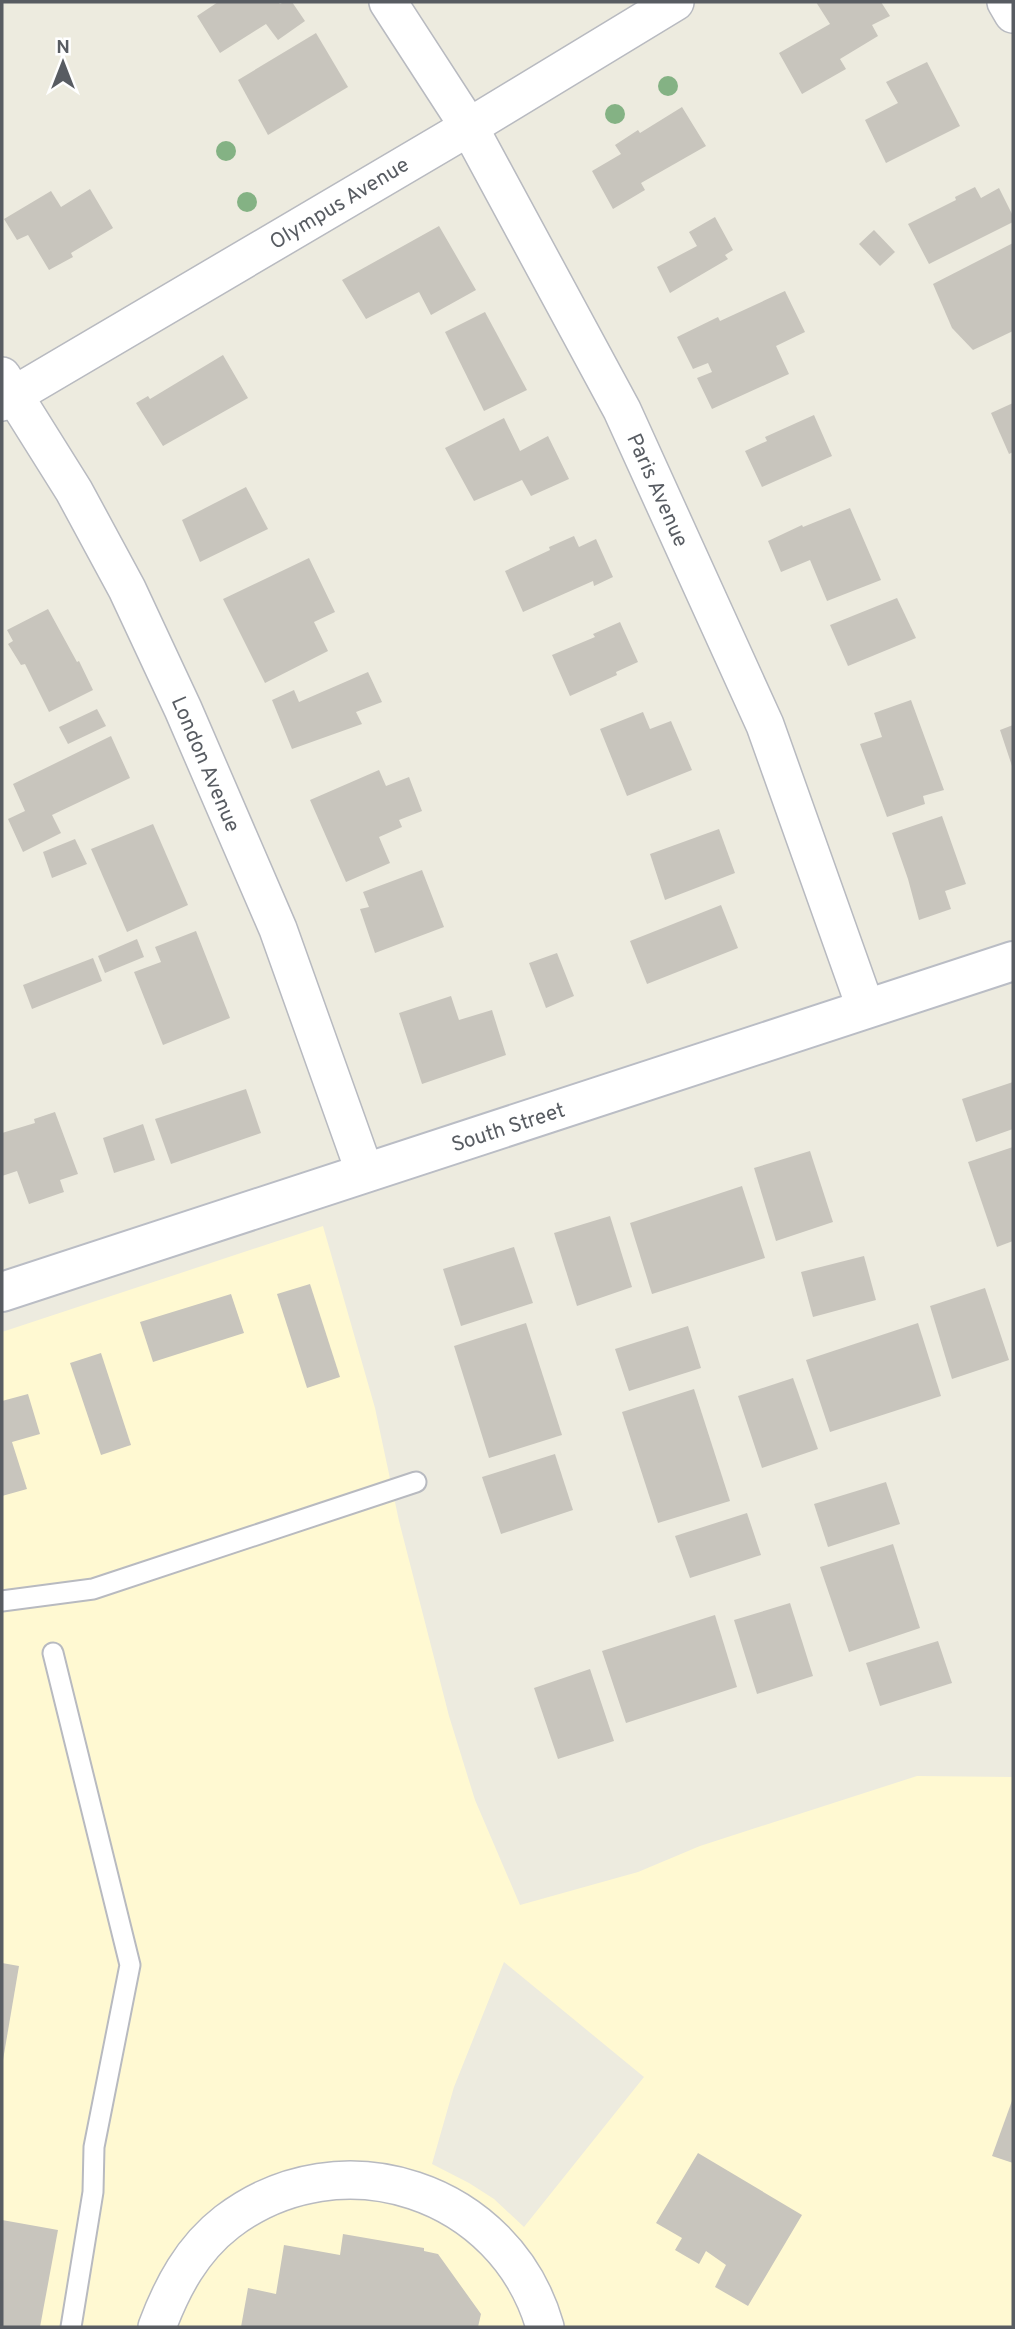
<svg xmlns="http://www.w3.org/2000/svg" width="1015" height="2329" viewBox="0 0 1015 2329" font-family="Overpass,sans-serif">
  <rect width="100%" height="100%" fill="#edebdf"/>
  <path fill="#fff9d2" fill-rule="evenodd" d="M323 1226 375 1408 399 1521 449 1716 475 1800 520 1905 638 1872 700 1846 917 1776 1013 1777V2327H2V1332ZM504 1962 644 2077 524 2227 494 2199 469 2183 432 2164 454 2087Z"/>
  <g fill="#c8c5bd">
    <polygon points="218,2 278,2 280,4 284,2 292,2 305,21 278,40 266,24 220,53 197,16"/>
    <polygon points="816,2 881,2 890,16 872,25 878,36 840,59 846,69 802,94 779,53 830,24"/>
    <polygon points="316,33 348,87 268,135 238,80"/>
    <polygon points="927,62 960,126 886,163 865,120 898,103 886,82"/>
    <polygon points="682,107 706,146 641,183 645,190 613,209 592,171 621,154 615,145 638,130 640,133"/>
    <polygon points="975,187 981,198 999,188 1013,216 1013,222 929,264 908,224 956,200 955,197"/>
    <polygon points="90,189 113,228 71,253 73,257 49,270 28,235 17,240 4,219 51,191 61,207"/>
    <polygon points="715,217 733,250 725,255 728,259 670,293 657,267 697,246 689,232"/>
    <polygon points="439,226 476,290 431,315 419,292 366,319 342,280"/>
    <polygon points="874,230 895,252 880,266 859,244"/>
    <polygon points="1013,243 1013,331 973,350 952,328 933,284"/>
    <polygon points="785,291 805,332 776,346 789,374 712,409 697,378 712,372 708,363 693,369 677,337 718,317 720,321"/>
    <polygon points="485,312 527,390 484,411 445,332"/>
    <polygon points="223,355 248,398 163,446 136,403 148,396 150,399"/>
    <polygon points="1013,403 1013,452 1009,454 991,413"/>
    <polygon points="814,415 832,456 762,487 745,451 767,441 765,437"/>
    <polygon points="504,418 520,451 548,436 569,479 531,496 522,480 474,501 445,448"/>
    <polygon points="246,487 268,529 200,562 182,520"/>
    <polygon points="850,508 881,580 827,601 810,560 781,572 768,541 802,525 803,527"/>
    <polygon points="574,536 579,547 596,539 613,577 594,586 593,581 523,612 505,571 550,550 549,547"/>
    <polygon points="309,558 335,612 314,622 328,651 265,683 223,599"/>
    <polygon points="897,598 916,638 848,666 830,625"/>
    <polygon points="48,609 77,662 79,661 93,690 49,712 25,664 21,665 8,644 13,641 7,630"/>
    <polygon points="620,622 638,662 616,672 617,675 570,696 552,655 595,637 593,634"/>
    <polygon points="368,672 382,702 356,712 362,724 292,749 272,700 294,690 299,702"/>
    <polygon points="911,700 944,790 923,796 925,804 887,817 860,744 882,737 874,713"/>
    <polygon points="97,709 106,726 68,744 59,727"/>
    <polygon points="643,712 650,729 671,721 692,770 627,796 600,729"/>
    <polygon points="1013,725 1013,769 1000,730"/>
    <polygon points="111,736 130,778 52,815 61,833 23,852 8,819 25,811 13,784"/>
    <polygon points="379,770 386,786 409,777 422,811 399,820 402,827 379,837 390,863 346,882 310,800"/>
    <polygon points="942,816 966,884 945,891 951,909 919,920 908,879 892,833"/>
    <polygon points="153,824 188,905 127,932 91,849"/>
    <polygon points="719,829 735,873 665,900 650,854"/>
    <polygon points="75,839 87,864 52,878 43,852"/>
    <polygon points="422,870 444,927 375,953 360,909 369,907 363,892"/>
    <polygon points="721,905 738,948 647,984 630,941"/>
    <polygon points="196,931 230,1018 163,1045 134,972 161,962 155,947"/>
    <polygon points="137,939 144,957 105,973 98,956"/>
    <polygon points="557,953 574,996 546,1008 529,963"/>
    <polygon points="93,958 102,981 32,1009 23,985"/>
    <polygon points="451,996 459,1020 492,1010 506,1055 422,1084 399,1013"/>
    <polygon points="1013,1082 1013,1129 976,1142 962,1099"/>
    <polygon points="246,1089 261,1133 171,1164 155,1119"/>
    <polygon points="55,1112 78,1174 60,1180 64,1192 29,1204 17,1171 2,1176 2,1133 35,1123 34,1119"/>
    <polygon points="143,1124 155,1160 114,1173 103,1138"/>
    <polygon points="1013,1147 1013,1241 997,1247 968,1162"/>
    <polygon points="810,1151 833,1222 776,1241 754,1168"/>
    <polygon points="742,1186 765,1258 652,1294 630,1223"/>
    <polygon points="610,1216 632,1287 577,1306 554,1233"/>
    <polygon points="514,1247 533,1303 461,1326 443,1269"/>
    <polygon points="864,1256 876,1300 813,1317 801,1272"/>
    <polygon points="310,1284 340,1377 307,1388 277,1294"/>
    <polygon points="985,1288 1009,1360 952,1379 930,1306"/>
    <polygon points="231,1294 244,1333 153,1362 140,1322"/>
    <polygon points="526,1323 562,1435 489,1458 454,1346"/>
    <polygon points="918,1323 941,1396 830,1432 806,1360"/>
    <polygon points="688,1326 701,1368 629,1391 615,1349"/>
    <polygon points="101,1353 131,1445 101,1455 70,1363"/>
    <polygon points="793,1378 818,1449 762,1468 738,1396"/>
    <polygon points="694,1389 730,1501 658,1523 622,1412"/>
    <polygon points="28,1394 40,1434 12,1442 27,1489 2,1496 2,1401"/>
    <polygon points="555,1454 573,1510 501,1534 482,1477"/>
    <polygon points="886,1482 900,1524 828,1547 814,1504"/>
    <polygon points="747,1513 761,1555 690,1578 675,1536"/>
    <polygon points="893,1544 920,1628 849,1652 820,1567"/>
    <polygon points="790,1603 813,1676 757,1694 734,1620"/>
    <polygon points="715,1615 737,1687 626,1723 602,1651"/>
    <polygon points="938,1641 952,1683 880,1706 866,1663"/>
    <polygon points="590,1669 614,1741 558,1759 534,1688"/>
    <polygon points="2,1963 19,1966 3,2060 2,2059"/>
    <polygon points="1013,2098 1013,2163 992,2156"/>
    <polygon points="698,2153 802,2215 748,2306 715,2287 726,2265 706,2251 699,2264 675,2250 682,2238 656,2223"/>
    <polygon points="2,2220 58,2230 40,2327 2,2327"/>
    <polygon points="343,2234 424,2248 424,2251 438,2254 481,2314 478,2327 241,2327 248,2288 276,2294 284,2245 340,2255"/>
  </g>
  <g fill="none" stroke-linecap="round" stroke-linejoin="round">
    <defs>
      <g id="lane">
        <polyline points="2,1601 93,1589 416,1482"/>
        <polyline points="53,1653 130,1965 94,2147 93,2192 71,2327"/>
      </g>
      <g id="street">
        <polyline points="388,2 469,127 622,410 765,725 866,1009"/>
        <polyline points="1006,2 1013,14"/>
        <polyline points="2,376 74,491 127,589 183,709 278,929 365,1173"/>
        <polyline points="2,402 469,127 675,2"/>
        <path d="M157 2327C172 2287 192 2249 227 2222 341 2135 506 2190 545 2327"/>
      </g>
      <polyline id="secondary" points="2,1292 1013,961"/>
    </defs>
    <use href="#lane" stroke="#b8bac0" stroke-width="23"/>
    <use href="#street" stroke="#b8bac0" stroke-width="40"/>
    <use href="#secondary" stroke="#babdc5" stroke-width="42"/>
    <use href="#lane" stroke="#fff" stroke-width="19"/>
    <use href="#street" stroke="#fff" stroke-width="37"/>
    <use href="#secondary" stroke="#fff" stroke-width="38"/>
  </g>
  <g fill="#84b284">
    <circle cx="668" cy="86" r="10"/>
    <circle cx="615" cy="114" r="10"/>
    <circle cx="226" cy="151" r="10"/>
    <circle cx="247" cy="202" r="10"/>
  </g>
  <g text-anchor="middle" stroke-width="5" stroke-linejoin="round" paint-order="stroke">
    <g font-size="21" fill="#585c62" stroke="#fff">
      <text transform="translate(339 203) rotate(-31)" y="7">Olympus Avenue</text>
      <text transform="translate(658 490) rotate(66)" y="7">Paris Avenue</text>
      <text transform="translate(206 764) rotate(67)" y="7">London Avenue</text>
      <text transform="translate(508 1127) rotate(-18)" y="7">South Street</text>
    </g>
  </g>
  <rect width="1015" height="2329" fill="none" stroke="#585c62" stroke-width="7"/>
  <g transform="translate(63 63)" stroke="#ffffff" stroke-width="5" paint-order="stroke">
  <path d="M0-5L12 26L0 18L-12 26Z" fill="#585c62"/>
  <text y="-10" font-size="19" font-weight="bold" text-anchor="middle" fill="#585c62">N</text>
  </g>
</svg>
